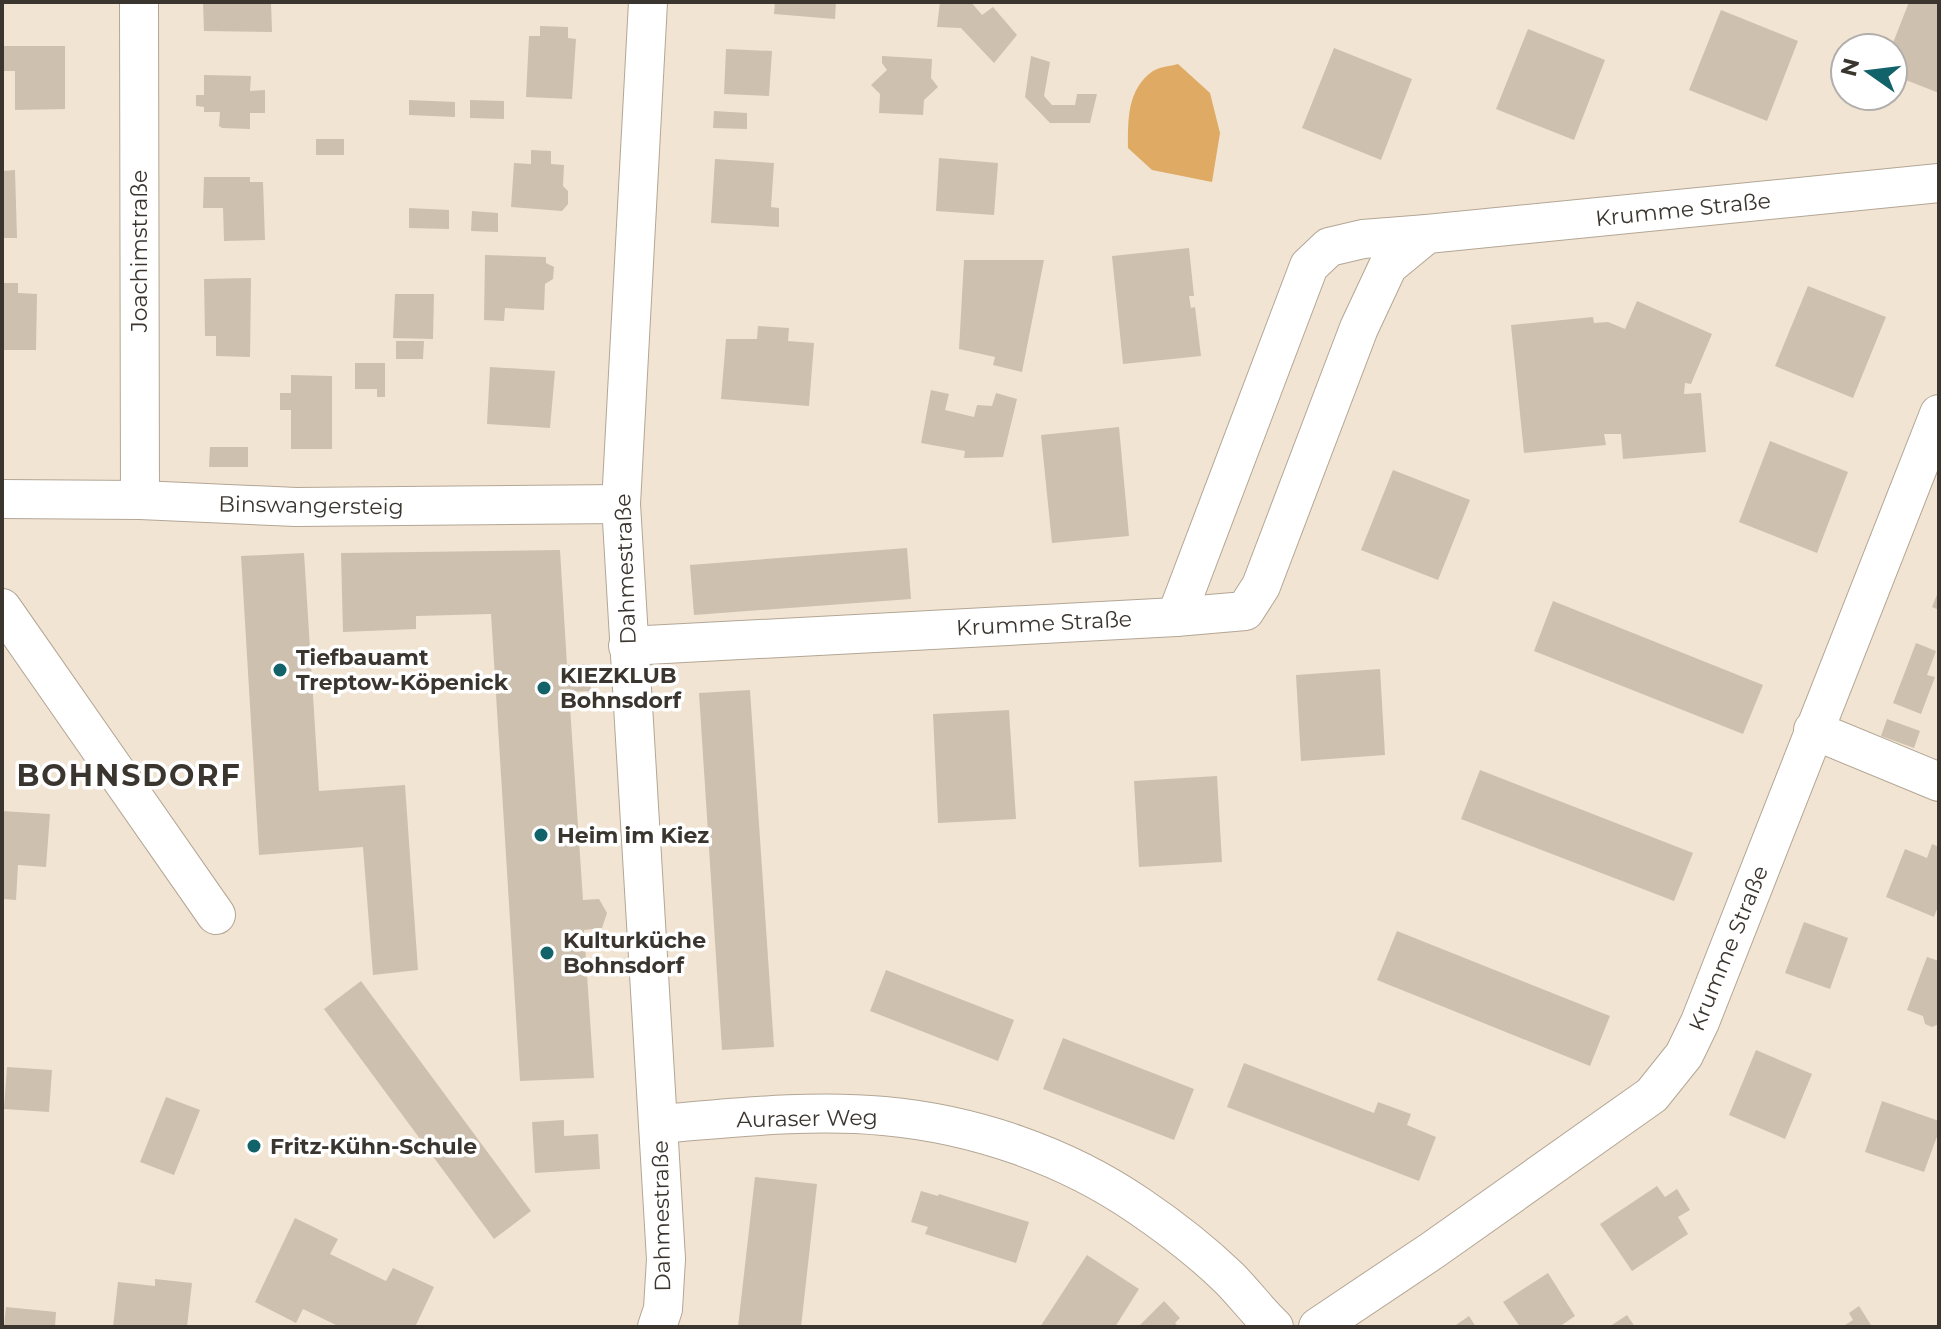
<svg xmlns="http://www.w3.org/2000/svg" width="1941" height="1329" viewBox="0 0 1941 1329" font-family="Montserrat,sans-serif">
  <rect width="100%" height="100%" fill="#f2e4d2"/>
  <path fill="#deaa64" d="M1178 64 1210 93 1220 133 1212 182 1152 170 1128 148C1128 120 1127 89 1153 71 1159 67 1171 66 1178 64Z"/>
  <g fill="#cec0af">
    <polygon points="203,2 271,2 272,32 204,31"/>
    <polygon points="775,2 836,2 835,19 774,14"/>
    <polygon points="940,2 971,2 982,15 993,7 1017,35 994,63 961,28 937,27"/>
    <polygon points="1909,2 1939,2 1939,93 1893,75 1891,48"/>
    <polygon points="1721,10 1798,41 1767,121 1689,90"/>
    <polygon points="540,26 568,27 568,38 576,39 572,99 526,97 529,36 540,36"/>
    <polygon points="1528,29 1605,60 1574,140 1496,109"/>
    <polygon points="2,46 65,46 65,109 15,110 15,71 2,71"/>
    <polygon points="1334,48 1412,79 1381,160 1302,128"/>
    <polygon points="726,49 772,51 769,96 724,94"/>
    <polygon points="882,56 932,59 931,78 938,87 924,100 923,115 879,113 880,94 871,85 887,70 882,63"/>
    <polygon points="1031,56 1050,62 1044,96 1052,105 1075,105 1077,94 1097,94 1090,123 1050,123 1025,97"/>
    <polygon points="204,75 251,76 250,91 265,90 265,113 250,113 250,129 222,128 219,126 220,112 204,112 204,107 196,106 196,95 204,95"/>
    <polygon points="409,100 455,102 455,117 409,115"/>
    <polygon points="470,100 504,101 504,119 470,118"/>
    <polygon points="714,111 747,113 747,129 713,128"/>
    <rect x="316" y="139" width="28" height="16"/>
    <polygon points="531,150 551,151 551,164 564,165 563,186 568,191 568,204 562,211 511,207 514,163 531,164"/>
    <polygon points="939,158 998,163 994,215 936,211"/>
    <polygon points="715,159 774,163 771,207 779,208 779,227 711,223"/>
    <polygon points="15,170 17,238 2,238 2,171"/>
    <polygon points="204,177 250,177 250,182 263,182 265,240 224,241 223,208 203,208"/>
    <polygon points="409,208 449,210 449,229 409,228"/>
    <polygon points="472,211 498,213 498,232 471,231"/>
    <polygon points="1189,248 1194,296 1189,296 1191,308 1195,307 1201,356 1123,364 1112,256"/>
    <polygon points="485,255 546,257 546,263 554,267 553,279 545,284 544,310 505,308 504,321 484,320"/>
    <polygon points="964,260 1044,260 1022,372 993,365 995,357 959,349"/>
    <polygon points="251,278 250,357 216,356 216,336 205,336 204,279"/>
    <polygon points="2,283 18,283 18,293 37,294 36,350 2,350"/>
    <polygon points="1808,286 1886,317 1853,398 1775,366"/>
    <polygon points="395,294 434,294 433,339 393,338"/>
    <polygon points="1637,301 1712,334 1691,384 1685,383 1684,394 1701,393 1706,452 1623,459 1621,434 1604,434 1606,445 1524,453 1511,325 1593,317 1594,323 1608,322 1625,329"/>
    <polygon points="758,326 789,328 788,341 814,343 809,406 721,399 726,339 757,339"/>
    <polygon points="396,341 424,341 423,359 396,359"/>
    <polygon points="355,363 385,363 385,397 377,397 377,389 355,389"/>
    <polygon points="490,367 555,371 550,428 487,424"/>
    <polygon points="291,375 332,376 332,449 291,449 291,410 280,410 280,393 291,393"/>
    <polygon points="931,390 949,394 945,410 974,417 977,405 992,406 996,393 1017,399 1003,457 964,458 965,451 921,443"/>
    <polygon points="1119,427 1129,536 1052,543 1041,435"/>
    <polygon points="1770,441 1848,472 1817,553 1739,522"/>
    <polygon points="210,447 248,447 248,467 209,467"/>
    <polygon points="1393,470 1470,500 1438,580 1361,550"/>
    <polygon points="907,548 911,599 694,615 690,565"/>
    <polygon points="560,550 567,665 590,664 591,691 569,692 583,900 599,899 607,913 602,928 584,930 594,1078 520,1081 491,614 416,616 416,629 343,632 341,553"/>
    <polygon points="304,553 319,791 405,785 418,970 373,975 363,847 259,855 241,556"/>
    <polygon points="1939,590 1939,610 1932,607"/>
    <polygon points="1553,601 1763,685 1743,734 1534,651"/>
    <polygon points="1916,643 1936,651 1927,675 1935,677 1921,714 1893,703"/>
    <polygon points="1380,669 1385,755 1301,761 1296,675"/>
    <polygon points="750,690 774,1047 722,1050 699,693"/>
    <polygon points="1009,710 1016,819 938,823 933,714"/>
    <polygon points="1887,719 1920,731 1914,748 1881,736"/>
    <polygon points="1480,770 1693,853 1674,901 1461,819"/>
    <polygon points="1217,776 1222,862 1139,867 1134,781"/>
    <polygon points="2,811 50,814 46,867 18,865 16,900 2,899"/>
    <polygon points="1932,844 1939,847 1939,904 1934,917 1886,897 1905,849 1927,858"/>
    <polygon points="1804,922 1848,938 1830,989 1785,973"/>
    <polygon points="1397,931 1610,1016 1590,1066 1377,980"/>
    <polygon points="1927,957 1939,961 1939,1024 1932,1027 1925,1024 1923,1016 1907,1010"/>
    <polygon points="886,970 1014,1020 998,1061 870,1011"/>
    <polygon points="361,981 531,1211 494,1239 324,1009"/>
    <polygon points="1063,1038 1194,1089 1174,1140 1043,1089"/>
    <polygon points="1756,1050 1812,1074 1785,1139 1729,1115"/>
    <polygon points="1244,1063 1374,1113 1378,1102 1411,1114 1407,1125 1436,1137 1419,1181 1227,1107"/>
    <polygon points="7,1067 52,1070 49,1112 4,1109"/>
    <polygon points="166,1097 200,1110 174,1175 140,1162"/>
    <polygon points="1882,1101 1939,1121 1939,1131 1924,1172 1865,1152"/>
    <polygon points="564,1120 564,1136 598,1134 600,1169 535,1173 532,1122"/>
    <polygon points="755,1177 817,1184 801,1327 738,1327"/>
    <polygon points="1657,1186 1665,1197 1677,1189 1690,1210 1678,1217 1688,1234 1632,1271 1600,1224"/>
    <polygon points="921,1191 938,1196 939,1194 1029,1222 1016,1263 925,1234 928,1227 911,1222"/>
    <polygon points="295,1218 338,1239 330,1254 386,1281 393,1268 434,1287 415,1327 340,1327 303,1309 296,1323 255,1302"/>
    <polygon points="1087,1255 1139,1289 1115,1327 1040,1327"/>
    <polygon points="1548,1273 1575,1316 1559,1327 1520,1327 1503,1302"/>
    <polygon points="155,1279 192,1283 187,1327 113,1327 118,1282 155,1286"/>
    <polygon points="1164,1301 1180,1318 1175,1323 1179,1327 1141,1327 1140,1325"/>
    <polygon points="1859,1306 1871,1325 1842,1327 1853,1320 1849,1313"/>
    <polygon points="6,1307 56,1312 55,1327 4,1327"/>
    <polygon points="1627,1315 1635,1327 1609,1327"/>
    <polygon points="1469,1316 1476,1327 1453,1327"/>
  </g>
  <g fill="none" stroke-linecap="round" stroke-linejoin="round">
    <defs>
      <g id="minor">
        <polyline points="139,2 140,500"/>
        <polyline points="648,2 621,504 666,1259 663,1309 657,1327"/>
        <polyline points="2,499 140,500 296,507 621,504"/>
        <polyline points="2,608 216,915"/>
        <polyline points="1176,617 1309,266 1329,247 1363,239 1427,234"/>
        <polyline points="628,646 1176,617 1245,611 1261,586 1359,328 1388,266 1427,234 1939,183"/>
        <polyline points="1813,730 1939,782"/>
        <path d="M659 1124C733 1118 810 1109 884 1116 973 1124 1065 1155 1139 1206 1170 1227 1202 1252 1229 1278 1245 1294 1258 1312 1274 1327"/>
        <polyline points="1318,1327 1433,1250 1652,1095 1684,1055 1700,1022 1939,414"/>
      </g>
    </defs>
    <use href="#minor" stroke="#b3a695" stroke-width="40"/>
    <use href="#minor" stroke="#fff" stroke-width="38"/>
  </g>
  <g fill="#12626a" stroke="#fff" stroke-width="3">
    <circle cx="280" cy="670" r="8"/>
    <circle cx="544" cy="688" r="8"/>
    <circle cx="541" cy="835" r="8"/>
    <circle cx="547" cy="953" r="8"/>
    <circle cx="254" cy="1146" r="8"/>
  </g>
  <g text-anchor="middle" stroke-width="7" stroke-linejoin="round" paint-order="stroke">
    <g font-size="22" fill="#3b352f" stroke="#fff">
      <text transform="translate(1683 209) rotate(-6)" y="8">Krumme Straße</text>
      <text transform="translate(139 251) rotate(-90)" y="8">Joachimstraße</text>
      <text transform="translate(311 505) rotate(1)" y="8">Binswangersteig</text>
      <text transform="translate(625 569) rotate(-92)" y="8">Dahmestraße</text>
      <text transform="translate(1044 623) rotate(-3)" y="8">Krumme Straße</text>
      <text transform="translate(1728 948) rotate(-68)" y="8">Krumme Straße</text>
      <text transform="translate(807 1118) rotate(-1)" y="8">Auraser Weg</text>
      <text transform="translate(661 1216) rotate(-91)" y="8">Dahmestraße</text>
    </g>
    <g font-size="22" font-weight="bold" fill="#3b352f" stroke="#fff" text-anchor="start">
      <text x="296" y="665">Tiefbauamt<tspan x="296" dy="25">Treptow-Köpenick</tspan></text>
      <text x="560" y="683">KIEZKLUB<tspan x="560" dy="25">Bohnsdorf</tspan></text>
      <text x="557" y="843">Heim im Kiez</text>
      <text x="563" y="948">Kulturküche<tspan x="563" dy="25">Bohnsdorf</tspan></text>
      <text x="270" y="1154">Fritz-Kühn-Schule</text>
    </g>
    <g font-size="30" font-weight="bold" letter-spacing="2" fill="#3b352f" stroke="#fff">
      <text x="129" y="786">BOHNSDORF</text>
    </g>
  </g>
  <rect width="1941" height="1329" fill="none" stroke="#3b352f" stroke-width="8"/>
  <g transform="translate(1869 72) rotate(284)"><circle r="38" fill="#ffffff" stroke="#b1aeac" stroke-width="2"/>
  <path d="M0-6L14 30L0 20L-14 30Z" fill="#12626a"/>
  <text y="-12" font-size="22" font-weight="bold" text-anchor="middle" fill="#3b352f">N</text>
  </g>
</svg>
